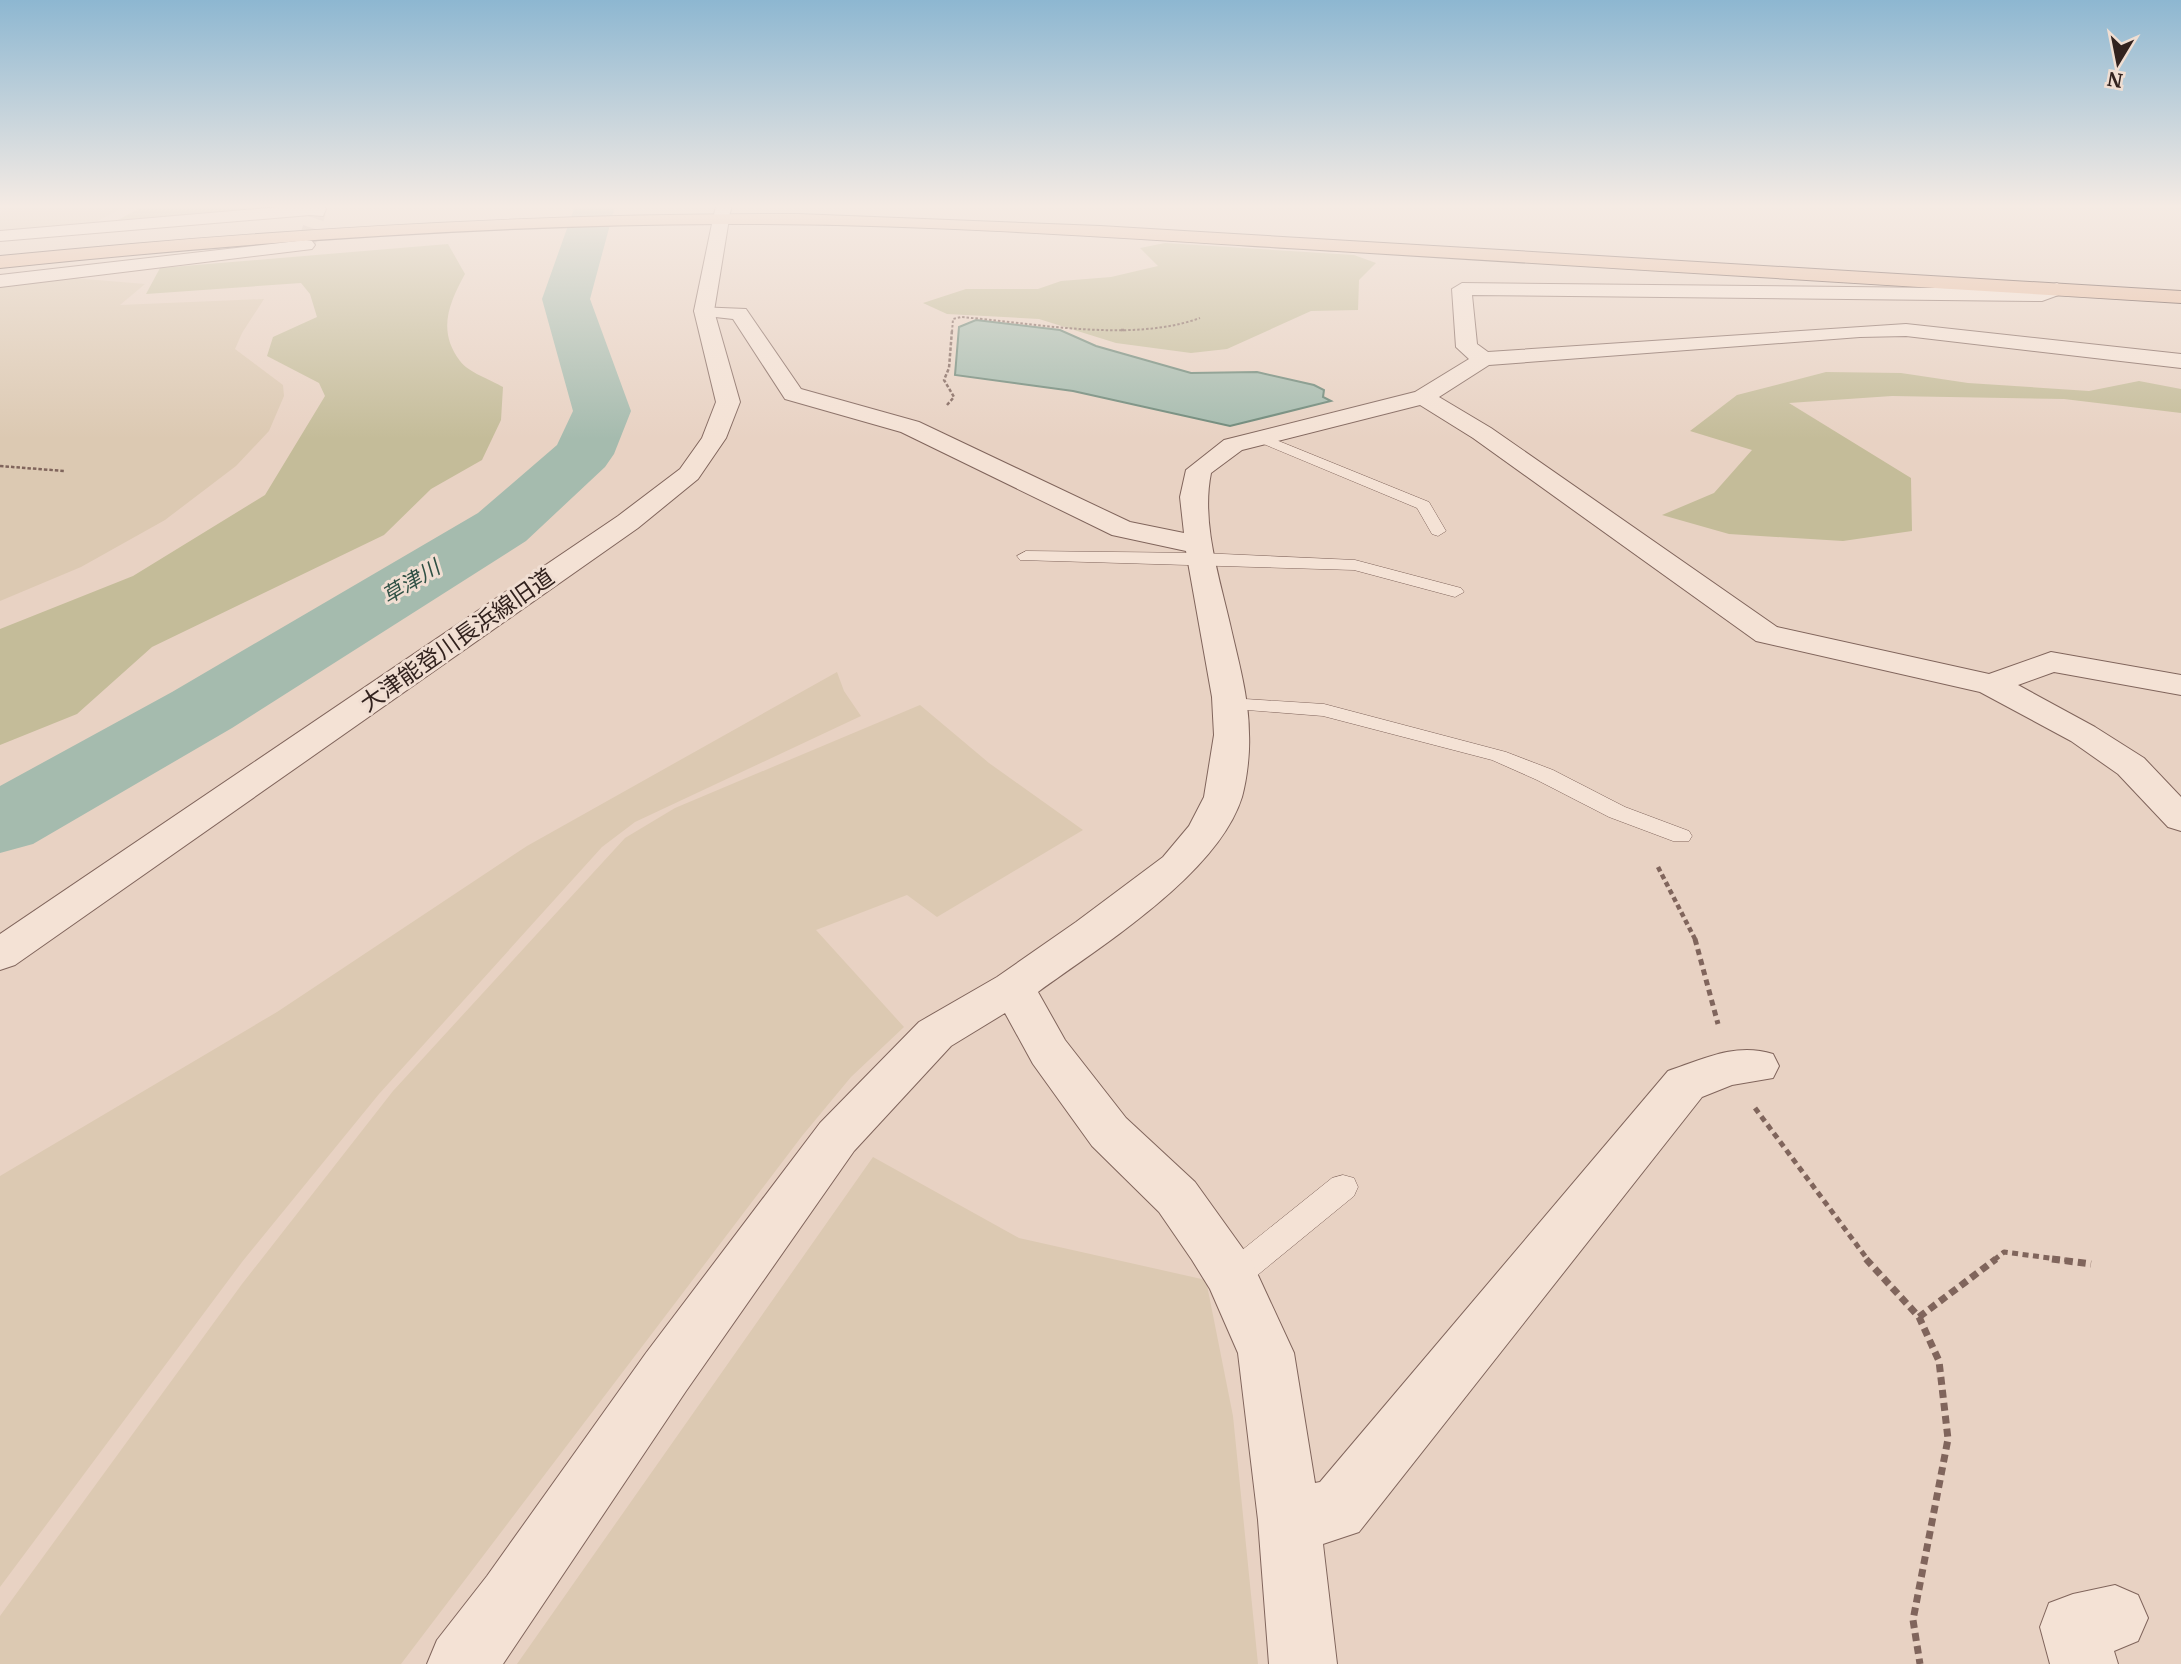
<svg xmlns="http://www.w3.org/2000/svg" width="2181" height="1664" viewBox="0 0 2181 1664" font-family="Merriweather,'Noto Sans JP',serif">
  <rect width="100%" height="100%" fill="#e8d2c3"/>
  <g fill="#dcc9b2">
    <polygon points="6,206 135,206 124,207 94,223 0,232 0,214"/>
    <polygon points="73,278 145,284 120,305 264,299 242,333 235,349 283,385 284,396 269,431 236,466 165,520 81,567 0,601 0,286"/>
    <polygon points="837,672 844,691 861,716 635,822 602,847 379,1094 242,1262 0,1587 0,1176 277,1012 527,846"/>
    <polygon points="920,705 989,763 1083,830 937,917 907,895 816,930 904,1027 851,1077 802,1136 401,1664 0,1664 0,1616 242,1284 393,1091 625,838 675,808"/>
    <polygon points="873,1157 1019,1238 1206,1280 1233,1416 1258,1664 517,1664"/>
  </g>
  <g fill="#c4bc99">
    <polygon points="162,206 291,206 116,221 140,208"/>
    <polygon points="1165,243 1354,255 1376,263 1359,280 1358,310 1311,311 1227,349 1191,353 1116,343 1039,319 947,314 923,303 966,289 1038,289 1061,281 1111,277 1158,266 1140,248"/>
    <path d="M448 244 465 274C449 303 437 331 460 361 468 372 491 380 503 387L501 420 482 460 431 489 384 535 152 647 77 714 0 745V629L133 576 265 495 325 396 319 383 267 356 273 337 317 317 310 294 301 283 146 294 160 268Z"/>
    <polygon points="1826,372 1901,373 1968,383 2089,391 2139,381 2181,389 2181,413 2064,399 1892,396 1789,403 1911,478 1912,531 1843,541 1729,534 1662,515 1714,493 1752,450 1690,431 1737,395"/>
  </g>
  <polygon fill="#a5bbae" stroke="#6d8879" stroke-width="2" points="976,320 1060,330 1096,346 1191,373 1257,372 1314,385 1324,390 1323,397 1331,401 1230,426 1073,391 955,375 959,327"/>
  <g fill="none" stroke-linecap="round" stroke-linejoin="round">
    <polygon fill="#a5bbae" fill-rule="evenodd" points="575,206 615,206 590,299 631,411 614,454 605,467 526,541 232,728 33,844 0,853 0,786 172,692 478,513 557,445 573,411 542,299"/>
    <polyline stroke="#c4afa2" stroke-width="18" stroke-dasharray="18 10" stroke-linecap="butt" points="306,245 317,212"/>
    <defs>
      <g id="service">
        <polygon points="1259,433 1429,502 1446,531 1438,536 1432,534 1417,508 1254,440 1254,434"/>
        <polygon points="1026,551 1201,553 1355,560 1461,588 1464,592 1455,597 1354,570 1020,560 1017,556"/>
        <polygon points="1229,698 1324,704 1506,752 1553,770 1625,807 1689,831 1692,836 1689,841 1673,841 1609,817 1537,780 1492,760 1323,716 1222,708 1219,704"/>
        <polygon points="1343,1175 1354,1178 1358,1187 1354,1196 1243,1287 1232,1291 1221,1287 1216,1277 1221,1267 1332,1178"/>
      </g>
      <g id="minor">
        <polygon points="291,206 324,206 326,209 323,216 310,215 0,241 0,231"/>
        <polygon points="306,240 312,241 315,245 312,249 0,287 0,275"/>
        <path d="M1462 283 2039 289 2057 283 2067 289 2064 293 2042 301 1472 295 1477 344 1488 352 1906 324 2181 354V368L1906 336 1860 337 1489 365 1439 397 1491 428 1777 627 1989 674 2051 652 2181 675V695L2054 672 2018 685 2095 727 2144 758 2181 797V831L2168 827 2118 774 2071 741 1980 692 1756 641 1473 438 1420 405 1242 450 1211 473C1201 522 1219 576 1230 624 1238 660 1249 697 1249 734 1250 752 1247 779 1242 797 1218 874 1101 946 1038 992L1065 1040 1126 1118 1195 1182 1251 1260 1294 1353 1315 1483 1320 1482 1668 1071C1703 1059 1736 1042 1773 1054L1779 1066 1773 1078 1732 1085 1702 1097 1359 1532 1323 1544 1337 1664H1269L1258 1520 1238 1353 1210 1289 1192 1260 1159 1212 1092 1146 1033 1064 1005 1013 951 1046 854 1151 686 1391 503 1664H427L437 1640 487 1576 646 1353 820 1123 919 1022 997 977 1076 922 1163 857 1189 826 1204 797 1214 735 1212 697 1186 551 1112 535 901 432 785 399 733 319 697 315 694 311 697 307 746 309 801 389 919 422 1130 522 1184 533 1180 497 1186 470 1224 440 1415 392 1469 359 1456 347 1452 289Z"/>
        <polygon points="2115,1585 2138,1595 2148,1618 2138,1641 2114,1651 2118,1664 2050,1664 2040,1627 2049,1603 2073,1594"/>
      </g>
      <polygon id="tertiary" points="721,214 729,219 714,311 740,402 726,438 698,479 638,528 15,965 0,970 0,934 618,516 680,469 702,438 716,402 694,311 713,219"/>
      <polygon id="secondary" points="716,206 732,206 727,223 715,223 713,219"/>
      <path id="primary" d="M798 214 1100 226 2181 291V303C1900 286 1618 268 1337 251 1133 239 928 223 723 224 481 225 240 243 0 268V256C266 230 531 213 798 214Z"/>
    </defs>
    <use href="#service" stroke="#80655c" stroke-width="1"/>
    <use href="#minor" stroke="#80655c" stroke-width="2"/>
    <use href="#tertiary" stroke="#80655c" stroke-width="2"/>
    <use href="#secondary" stroke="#62463f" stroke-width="2"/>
    <use href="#primary" stroke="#4e3530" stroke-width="2"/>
    <path stroke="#80655c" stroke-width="2" stroke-dasharray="2.5 2" stroke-linecap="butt" d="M952 332 953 319 961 317C1034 323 1131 343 1200 318"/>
    <g stroke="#80655c" stroke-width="2.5" stroke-dasharray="3.5 2" stroke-linecap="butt">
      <polyline points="1121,330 1124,330"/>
      <polyline points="947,405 954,397 944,380 949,368 952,330"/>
      <polyline points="0,466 64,471"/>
    </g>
    <polyline stroke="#80655c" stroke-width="4.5" stroke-dasharray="5 3.5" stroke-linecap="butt" points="1658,867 1696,941"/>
    <g stroke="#80655c" stroke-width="5" stroke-dasharray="6 4.5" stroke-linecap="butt">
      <polyline points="1695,939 1718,1024"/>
      <polyline points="1755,1108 1868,1260"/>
      <polyline points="1994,1260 2004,1252 2065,1260"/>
    </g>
    <g stroke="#80655c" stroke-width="7" stroke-dasharray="8 5" stroke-linecap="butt">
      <polyline points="1866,1259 1919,1317 1939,1361 1948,1439 1913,1620 1920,1664"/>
      <polyline points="2052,1259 2091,1264"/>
      <polyline points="1919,1317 1996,1259"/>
    </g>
    <use href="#service" fill="#f4e2d5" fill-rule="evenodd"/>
    <use href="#minor" fill="#f4e2d5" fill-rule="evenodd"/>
    <use href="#tertiary" fill="#f4e2d5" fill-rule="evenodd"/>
    <use href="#secondary" fill="#f4e2d5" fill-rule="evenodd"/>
    <use href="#primary" fill="#e7bb9f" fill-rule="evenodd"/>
  </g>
  <linearGradient id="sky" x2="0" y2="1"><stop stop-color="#8db7d1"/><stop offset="0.47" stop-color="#f5ebe4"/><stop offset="1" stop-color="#f5ebe4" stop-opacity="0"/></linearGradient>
  <rect width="2181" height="439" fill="url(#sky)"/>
  <g text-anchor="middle" stroke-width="6" stroke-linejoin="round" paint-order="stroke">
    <g font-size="21" font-style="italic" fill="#2f5044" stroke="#f0ded2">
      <text transform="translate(411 582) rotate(-31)" y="7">草津川</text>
    </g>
    <g font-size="23" fill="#32221e" stroke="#f0ded2">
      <text transform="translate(457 640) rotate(-35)" y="8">大津能登川長浜線旧道</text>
    </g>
  </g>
  <g transform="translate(2118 63) rotate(190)" stroke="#f0ded2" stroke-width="5" paint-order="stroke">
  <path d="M0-5L12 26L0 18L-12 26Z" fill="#32221e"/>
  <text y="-10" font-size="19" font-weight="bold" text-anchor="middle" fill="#32221e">N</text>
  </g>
</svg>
